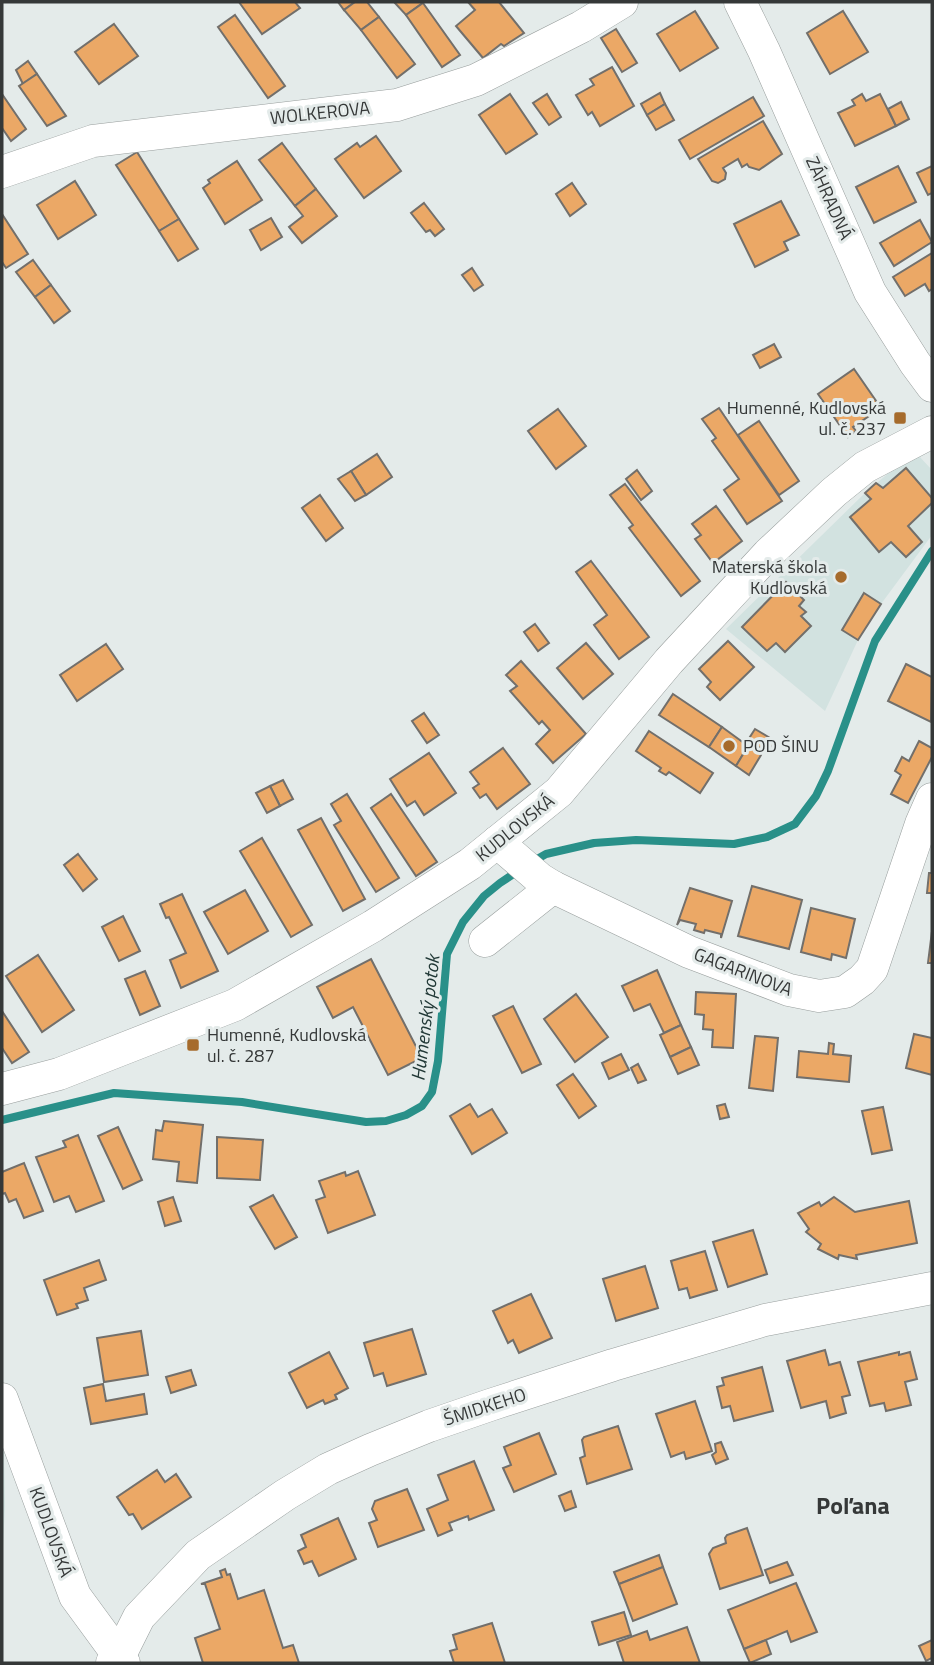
<svg xmlns="http://www.w3.org/2000/svg" width="934" height="1665" viewBox="0 0 934 1665" font-family="'Titillium Web',sans-serif">
  <rect width="100%" height="100%" fill="#e4ebea"/>
  <g fill="#d2e2e0">
    <polygon points="918,455 932,470 932,535 881,604 858,640 825,711 726,629 865,493 891,471"/>
    <polygon points="2,1446 4,1452 5,1506 2,1565"/>
  </g>
  <g fill="none" stroke-linecap="round" stroke-linejoin="round">
    <g stroke="#299089" stroke-width="8">
      <polyline points="532,862 546,854 594,843 636,840 734,844 767,837 795,824 816,796 828,771 875,641 932,551"/>
      <polyline points="2,1120 114,1093 242,1102 366,1122 386,1121 406,1115 422,1106 432,1092 438,1061 447,954 463,922 484,896 500,883 518,871"/>
    </g>
  </g>
  <g fill="#eba866" stroke="#726f6b" stroke-width="2">
    <polygon points="239,2 295,2 300,8 262,34"/>
    <polygon points="338,2 355,2 344,10"/>
    <polygon points="355,2 367,2 379,17 361,30 344,10"/>
    <polygon points="394,2 424,2 406,15"/>
    <polygon points="468,2 499,2 524,33 504,46 501,44 483,58 456,26 475,10"/>
    <polygon points="423,3 460,55 442,67 406,15"/>
    <polygon points="695,11 718,48 680,71 657,34"/>
    <polygon points="843,11 868,52 830,74 807,33"/>
    <polygon points="235,15 285,86 268,98 218,27"/>
    <polygon points="379,17 415,64 397,78 361,30"/>
    <polygon points="114,24 138,56 99,84 75,52"/>
    <polygon points="616,29 637,63 622,72 601,38"/>
    <polygon points="28,61 37,74 23,84 16,70"/>
    <polygon points="612,67 634,106 600,126 592,112 588,115 576,95 594,85 590,79"/>
    <polygon points="37,74 66,116 47,126 19,86"/>
    <polygon points="660,93 665,104 647,115 641,104"/>
    <polygon points="2,94 26,129 11,141 2,128"/>
    <polygon points="510,94 537,134 506,154 479,115"/>
    <polygon points="547,94 561,117 549,125 533,103"/>
    <polygon points="862,94 866,101 880,94 896,126 855,146 838,113 855,105 852,100"/>
    <polygon points="753,97 764,116 690,159 679,140"/>
    <polygon points="901,102 909,119 896,126 888,109"/>
    <polygon points="665,104 674,120 656,130 647,115"/>
    <polygon points="763,121 782,154 759,170 749,167 747,164 742,167 738,159 723,168 726,173 725,179 718,183 712,181 698,159"/>
    <polygon points="376,136 401,171 364,198 335,159 357,143 360,147"/>
    <polygon points="282,143 316,189 295,206 259,160"/>
    <polygon points="137,152 179,219 159,231 116,165"/>
    <polygon points="237,161 262,200 225,224 203,188 210,183 208,180"/>
    <polygon points="898,166 916,202 874,223 856,187"/>
    <polygon points="932,166 932,193 928,195 917,173"/>
    <polygon points="75,181 96,215 58,239 37,205"/>
    <polygon points="572,183 586,204 570,216 556,194"/>
    <polygon points="316,189 337,216 302,243 289,227 303,216 295,206"/>
    <polygon points="781,201 799,235 784,242 788,250 755,267 734,224"/>
    <polygon points="424,203 444,229 435,236 430,230 426,232 411,213"/>
    <polygon points="2,214 28,254 6,268 2,262"/>
    <polygon points="271,218 282,237 261,250 250,230"/>
    <polygon points="179,219 198,249 178,261 159,231"/>
    <polygon points="920,220 932,242 894,266 880,243"/>
    <polygon points="932,253 932,289 929,291 925,284 905,296 893,277"/>
    <polygon points="33,260 51,285 35,297 16,272"/>
    <polygon points="472,268 483,285 474,291 462,275"/>
    <polygon points="51,285 70,311 54,323 35,297"/>
    <polygon points="774,344 781,357 760,368 753,355"/>
    <polygon points="854,369 881,408 853,427 856,431 848,437 818,394"/>
    <polygon points="719,408 782,501 747,524 724,490 739,479 712,441 716,438 702,419"/>
    <polygon points="558,409 586,446 556,469 528,431"/>
    <polygon points="759,421 799,481 779,495 738,435"/>
    <polygon points="377,454 392,477 366,495 351,471"/>
    <polygon points="906,468 932,498 932,503 908,526 922,542 906,557 891,542 879,552 850,517 871,499 865,493 876,483 883,488"/>
    <polygon points="637,470 652,491 641,500 626,479"/>
    <polygon points="351,471 366,495 355,501 338,479"/>
    <polygon points="625,484 700,581 681,596 629,528 633,525 610,495"/>
    <polygon points="320,495 343,528 326,541 302,508"/>
    <polygon points="716,506 742,541 713,563 695,539 701,535 692,524"/>
    <polygon points="591,561 649,637 619,659 594,625 607,615 576,572"/>
    <polygon points="786,582 804,600 799,606 806,612 801,616 811,626 785,652 776,643 767,651 742,627"/>
    <polygon points="864,593 881,604 858,640 842,630"/>
    <polygon points="535,624 549,643 538,651 524,632"/>
    <polygon points="728,641 754,667 720,700 707,687 711,682 699,669"/>
    <polygon points="586,643 613,674 583,699 557,668"/>
    <polygon points="106,644 123,669 77,701 60,675"/>
    <polygon points="521,661 586,734 553,763 536,744 550,730 542,721 539,724 510,691 517,686 506,675"/>
    <polygon points="906,664 932,677 931,722 888,701"/>
    <polygon points="673,694 722,727 709,747 659,715"/>
    <polygon points="424,713 439,735 427,743 412,721"/>
    <polygon points="722,727 748,746 736,766 709,747"/>
    <polygon points="755,729 775,741 768,753 748,740"/>
    <polygon points="649,731 713,773 700,793 669,772 666,775 659,771 661,768 636,751"/>
    <polygon points="919,741 932,748 932,757 908,803 891,794 901,775 895,771 902,757 909,761"/>
    <polygon points="748,746 761,755 749,775 736,766"/>
    <polygon points="503,748 530,784 497,809 486,794 480,798 473,788 479,784 470,772"/>
    <polygon points="429,753 456,793 424,815 415,801 407,806 390,779"/>
    <polygon points="283,780 293,799 280,806 270,786"/>
    <polygon points="270,786 280,806 267,813 256,793"/>
    <polygon points="347,794 399,878 376,892 334,825 341,821 331,804"/>
    <polygon points="391,794 437,862 416,876 371,808"/>
    <polygon points="321,818 365,899 343,911 298,830"/>
    <polygon points="262,838 312,925 291,937 240,851"/>
    <polygon points="78,854 97,879 83,891 64,865"/>
    <polygon points="929,873 932,873 932,893 927,893"/>
    <polygon points="752,886 802,900 789,949 738,936"/>
    <polygon points="690,888 732,901 721,938 721,934 705,930 704,933 694,930 696,924 680,920 677,925"/>
    <polygon points="245,890 268,931 228,954 204,912"/>
    <polygon points="182,894 218,971 181,988 170,960 186,953 169,917 166,918 160,904"/>
    <polygon points="811,908 855,919 846,958 832,954 831,960 801,952"/>
    <polygon points="123,916 140,951 119,961 102,927"/>
    <polygon points="932,931 932,963 928,963"/>
    <polygon points="38,955 74,1010 42,1032 6,976"/>
    <polygon points="371,959 422,1058 388,1075 353,1007 333,1018 317,987"/>
    <polygon points="657,970 681,1025 664,1033 650,1004 634,1011 622,986"/>
    <polygon points="145,971 160,1006 140,1015 125,979"/>
    <polygon points="696,992 736,994 733,1048 712,1047 713,1030 703,1029 704,1015 695,1014"/>
    <polygon points="576,994 608,1037 575,1062 544,1019"/>
    <polygon points="513,1006 541,1064 522,1073 493,1016"/>
    <polygon points="2,1011 29,1052 12,1063 2,1048"/>
    <polygon points="681,1025 691,1047 670,1057 660,1035"/>
    <polygon points="914,1034 932,1038 932,1075 906,1068"/>
    <polygon points="755,1036 778,1038 773,1091 749,1088"/>
    <polygon points="829,1043 834,1044 833,1054 851,1056 849,1082 797,1077 799,1051 828,1054"/>
    <polygon points="691,1047 699,1065 678,1074 670,1057"/>
    <polygon points="621,1054 629,1070 609,1079 602,1063"/>
    <polygon points="638,1064 646,1080 638,1083 631,1068"/>
    <polygon points="573,1074 596,1106 579,1118 557,1085"/>
    <polygon points="470,1104 478,1117 492,1109 507,1133 472,1154 450,1116"/>
    <polygon points="725,1104 729,1117 720,1119 717,1106"/>
    <polygon points="883,1107 892,1150 872,1154 862,1111"/>
    <polygon points="164,1121 203,1125 197,1183 177,1181 179,1162 153,1159 156,1130 162,1131"/>
    <polygon points="118,1127 142,1180 123,1189 98,1136"/>
    <polygon points="78,1135 104,1201 76,1212 69,1196 54,1202 36,1157 66,1147 63,1141"/>
    <polygon points="217,1137 263,1140 260,1180 217,1178"/>
    <polygon points="24,1163 43,1211 24,1218 16,1199 9,1202 5,1193 2,1194 2,1172"/>
    <polygon points="358,1171 375,1215 328,1233 316,1200 325,1197 319,1181 345,1172 346,1176"/>
    <polygon points="273,1195 297,1237 275,1249 250,1207"/>
    <polygon points="173,1197 181,1221 165,1226 158,1202"/>
    <polygon points="834,1197 855,1212 909,1201 917,1243 856,1255 857,1259 839,1255 838,1259 818,1249 821,1244 806,1232 809,1229 798,1213 819,1202 821,1206"/>
    <polygon points="753,1230 767,1274 728,1287 713,1242"/>
    <polygon points="705,1251 717,1290 690,1298 687,1288 679,1290 671,1261"/>
    <polygon points="99,1260 106,1280 84,1288 88,1300 76,1304 78,1308 57,1315 44,1280"/>
    <polygon points="645,1266 658,1308 616,1321 603,1279"/>
    <polygon points="531,1294 552,1338 519,1353 513,1340 508,1343 493,1311"/>
    <polygon points="412,1329 426,1374 387,1386 383,1373 374,1376 364,1343"/>
    <polygon points="141,1331 148,1375 104,1382 97,1338"/>
    <polygon points="825,1350 829,1365 840,1362 850,1395 842,1397 846,1413 830,1418 826,1401 801,1408 787,1361"/>
    <polygon points="329,1352 348,1388 335,1395 337,1399 325,1404 323,1400 307,1408 289,1373"/>
    <polygon points="899,1352 899,1355 910,1352 917,1379 905,1382 911,1405 886,1411 884,1403 870,1406 858,1362"/>
    <polygon points="762,1367 773,1411 734,1421 730,1406 722,1408 717,1387 724,1385 722,1378"/>
    <polygon points="191,1370 196,1385 171,1393 166,1377"/>
    <polygon points="103,1384 106,1401 144,1394 147,1414 91,1424 84,1388"/>
    <polygon points="695,1401 712,1451 686,1459 684,1452 671,1457 656,1414"/>
    <polygon points="618,1426 632,1469 587,1484 580,1458 585,1456 582,1440 584,1437"/>
    <polygon points="539,1433 556,1474 514,1492 503,1468 511,1465 504,1447"/>
    <polygon points="721,1442 728,1459 716,1464 712,1455 716,1452 715,1444"/>
    <polygon points="474,1461 494,1510 469,1520 468,1516 449,1523 452,1530 438,1536 427,1509 448,1500 438,1475"/>
    <polygon points="157,1470 165,1482 176,1474 191,1497 142,1529 133,1514 129,1515 117,1497"/>
    <polygon points="407,1489 424,1530 378,1547 369,1523 377,1520 372,1509 375,1501"/>
    <polygon points="571,1491 576,1507 565,1511 559,1496"/>
    <polygon points="338,1518 356,1559 319,1576 312,1561 304,1564 298,1551 306,1547 301,1535"/>
    <polygon points="747,1528 763,1575 720,1589 709,1554 713,1548 726,1543 725,1538 727,1535"/>
    <polygon points="659,1555 663,1567 619,1584 614,1572"/>
    <polygon points="787,1562 793,1575 770,1583 765,1570"/>
    <polygon points="663,1567 677,1604 633,1621 619,1584"/>
    <polygon points="225,1569 227,1575 230,1574 238,1599 264,1590 283,1648 293,1645 299,1663 203,1663 195,1638 220,1629 205,1584 201,1584 222,1577 220,1571"/>
    <polygon points="796,1583 817,1632 791,1642 787,1631 744,1649 728,1610"/>
    <polygon points="624,1612 631,1635 599,1645 592,1622"/>
    <polygon points="492,1623 505,1663 454,1663 450,1651 457,1649 453,1635"/>
    <polygon points="687,1627 700,1663 624,1663 617,1642 647,1631 650,1640"/>
    <polygon points="766,1640 771,1654 750,1663 744,1649"/>
    <polygon points="932,1640 932,1658 926,1661 919,1646"/>
  </g>
  <g fill="none" stroke-linecap="round" stroke-linejoin="round">
    <defs>
      <g id="minor">
        <polyline points="740,2 764,51 870,292 915,363 932,386"/>
        <polyline points="2,172 93,141 397,105 476,80 581,27 622,2"/>
        <polyline points="497,842 540,879 553,887 689,952 789,990 819,996 845,992 862,980 872,969 921,824 932,799"/>
        <polyline points="485,941 553,887"/>
        <polyline points="2,1089 59,1074 235,1005 373,926 470,864 559,792 669,661 768,554 834,492 865,467 932,432"/>
        <polyline points="2,1399 75,1596 124,1663"/>
        <polyline points="112,1663 119,1657 139,1617 198,1555 285,1495 328,1469 370,1450 429,1426 490,1405 613,1365 765,1320 932,1288"/>
      </g>
    </defs>
    <use href="#minor" stroke="#989e9d" stroke-width="33"/>
    <use href="#minor" stroke="#fff" stroke-width="32"/>
  </g>
  <g fill="#a66b2c" stroke="#e4ebea" stroke-width="2.5">
    <rect x="893" y="411" width="14" height="14" rx="3.5"/>
    <circle cx="841" cy="577" r="7"/>
    <circle cx="729" cy="746" r="7"/>
    <rect x="186" y="1038" width="14" height="14" rx="3.5"/>
  </g>
  <g text-anchor="middle" stroke-width="6" stroke-linejoin="round" paint-order="stroke">
    <g font-size="18" fill="#353838" stroke="#e4ebea">
      <text transform="translate(320 113) rotate(-6)" y="6">WOLKEROVA</text>
      <text transform="translate(829 198) rotate(66)" y="6">ZÁHRADNÁ</text>
      <text transform="translate(515 828) rotate(-39)" y="6">KUDLOVSKÁ</text>
      <text transform="translate(743 972) rotate(21)" y="6">GAGARINOVA</text>
      <text transform="translate(485 1407) rotate(-18)" y="6">ŠMIDKEHO</text>
      <text transform="translate(51 1532) rotate(70)" y="6">KUDLOVSKÁ</text>
    </g>
    <g font-size="18" fill="#353838" stroke="#e4ebea" text-anchor="end">
      <text x="886" y="414">Humenné, Kudlovská<tspan x="886" dy="21">ul. č. 237</tspan></text>
      <text x="827" y="573">Materská škola<tspan x="827" dy="21">Kudlovská</tspan></text>
      <text x="743" y="752" text-anchor="start">POD ŠINU</text>
      <text x="207" y="1041" text-anchor="start">Humenné, Kudlovská<tspan x="207" dy="21">ul. č. 287</tspan></text>
    </g>
    <g font-size="19" font-style="italic" fill="#213836" stroke="#e4ebea">
      <text transform="translate(425 1018) rotate(-83)" y="7">Humenský potok</text>
    </g>
    <g font-size="24" font-weight="bold" fill="#353838" stroke="#e4ebea">
      <text x="853" y="1514">Poľana</text>
    </g>
  </g>
  <rect width="934" height="1665" fill="none" stroke="#353838" stroke-width="7"/>
</svg>
